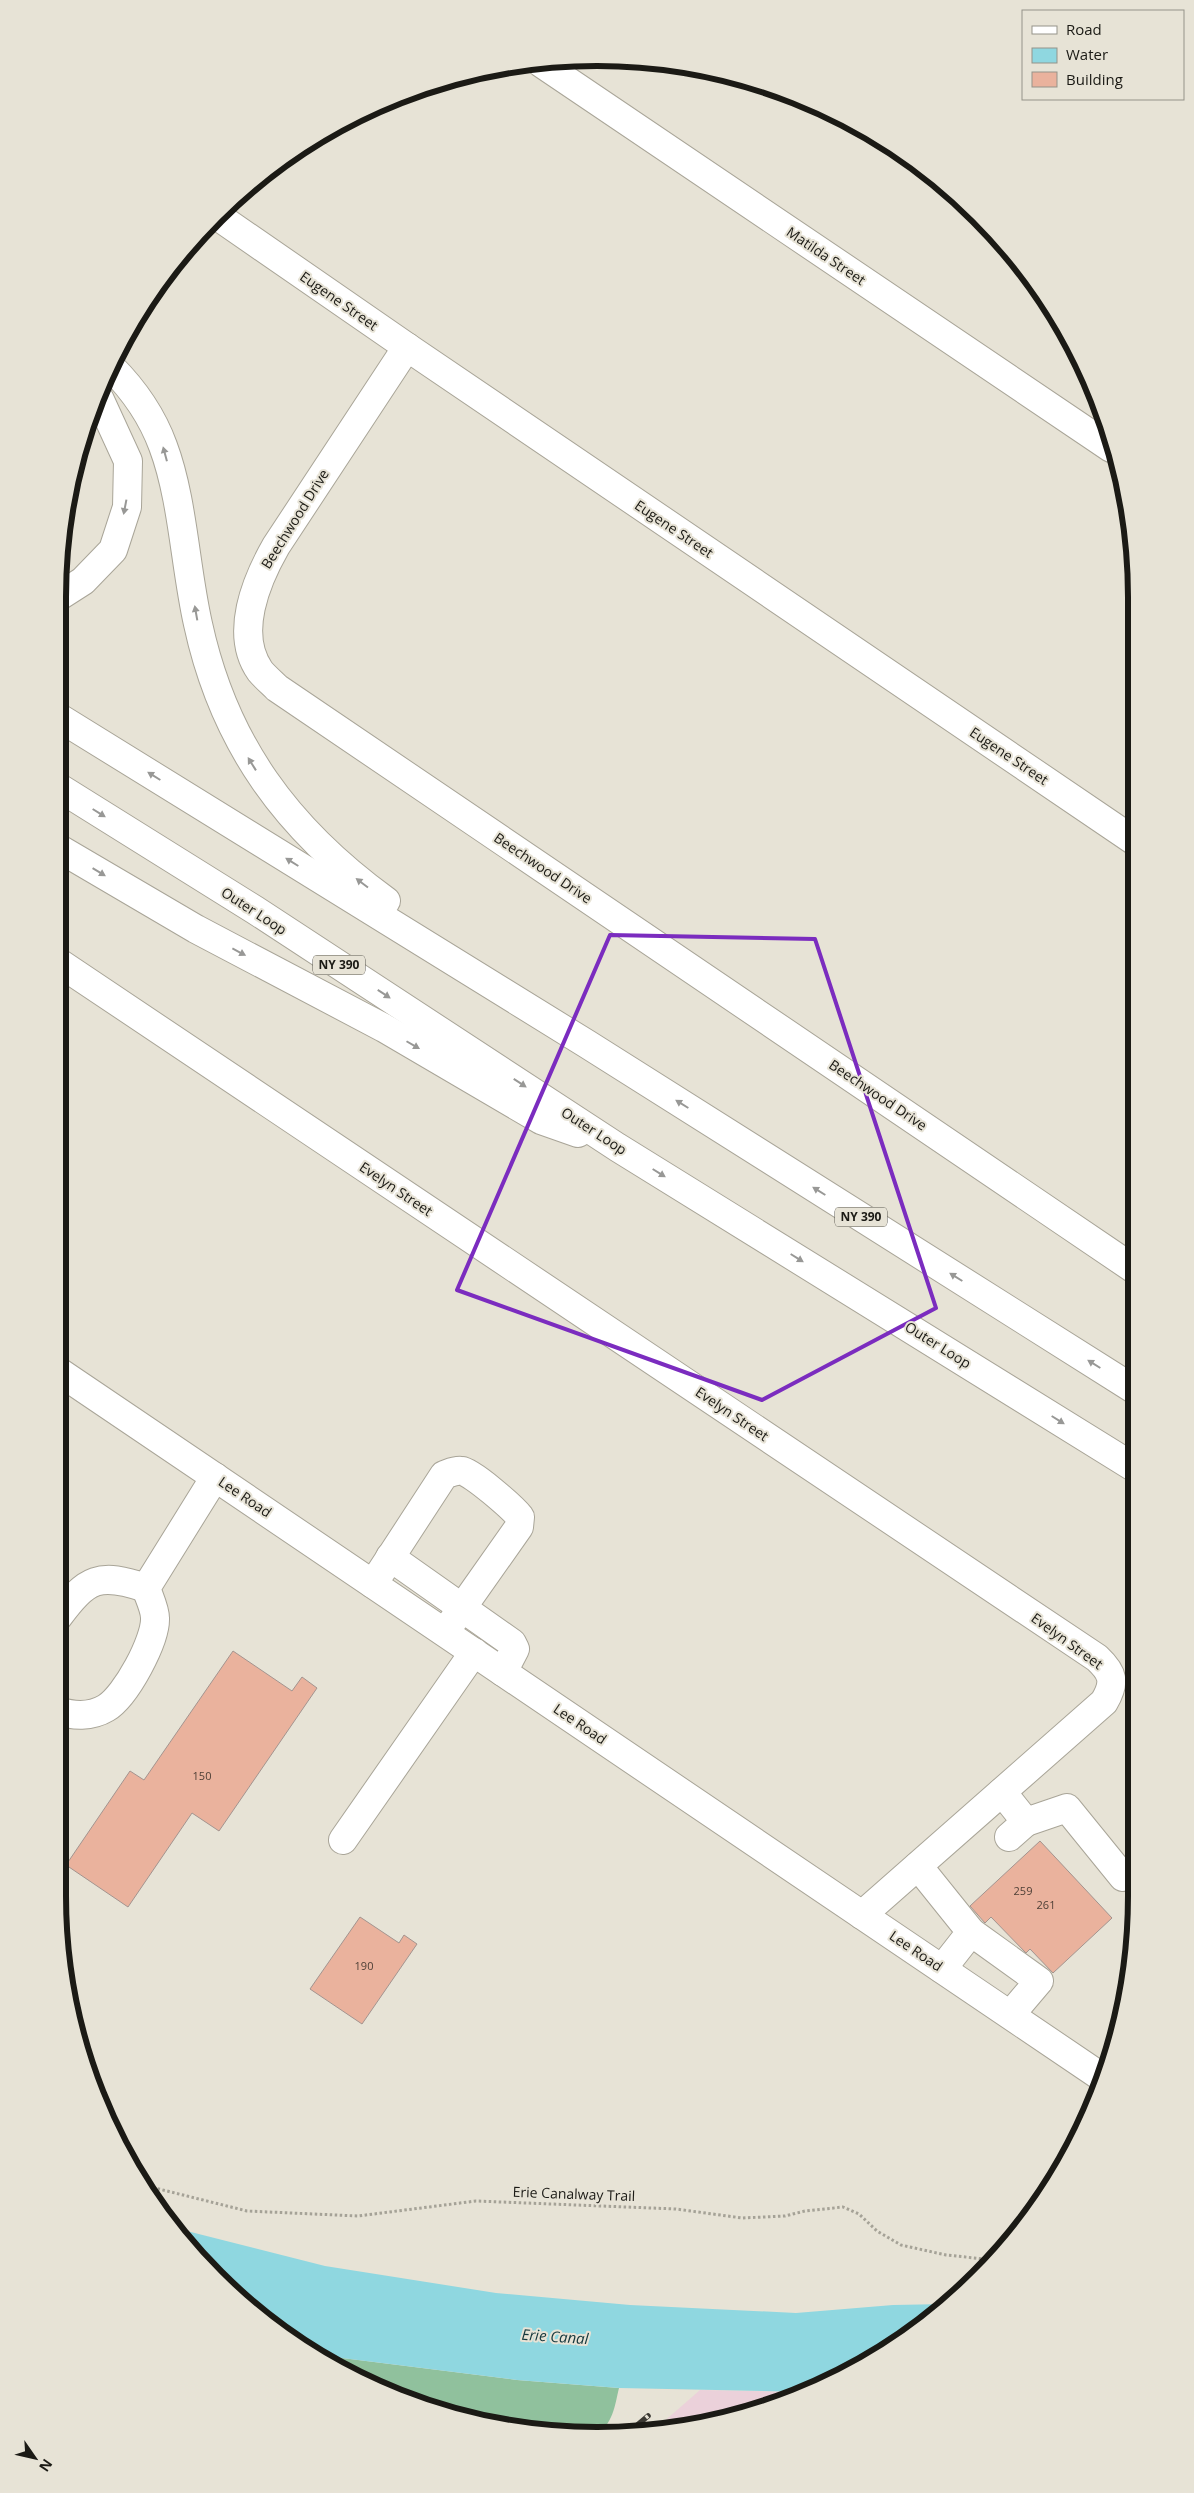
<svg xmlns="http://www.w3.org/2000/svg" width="1194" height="2493" viewBox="0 0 1194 2493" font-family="'Open Sans',sans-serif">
  <rect width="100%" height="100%" fill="#e7e3d6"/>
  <polygon fill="#ebd1da" points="700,2390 806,2392 770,2407 667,2431 653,2431"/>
  <path fill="#90c19d" d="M310 2351 342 2358 517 2380 619 2388C615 2404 613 2427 595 2433 582 2438 555 2433 542 2432 462 2421 376 2398 310 2351Z"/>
  <polygon fill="#8fd7e0" points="171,2227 325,2266 496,2293 630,2305 796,2313 893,2305 947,2304 925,2324 836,2380 806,2392 619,2388 517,2380 342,2358 310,2351 241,2301"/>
  <g fill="#eab29d" stroke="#a3948f">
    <polygon points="233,1651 292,1691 302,1677 317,1688 219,1831 192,1813 128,1907 66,1865 130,1771 144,1780"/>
    <polygon points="1040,1841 1112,1918 1053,1973 1030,1949 1026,1953 991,1917 985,1923 970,1906"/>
    <polygon points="360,1917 399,1943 404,1935 417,1944 362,2024 310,1989"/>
  </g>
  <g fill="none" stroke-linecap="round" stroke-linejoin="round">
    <defs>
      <g id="minor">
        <polyline points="541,63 1111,448"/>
        <polyline points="216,215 407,347 1133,840"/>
        <path d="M407 347 276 546C256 581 234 634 260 671 265 677 272 683 277 688L1134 1269"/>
        <path d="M58 962 1097 1658C1113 1673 1116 1682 1104 1702L862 1915"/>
        <polyline points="58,1371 1103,2078"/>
        <polyline points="390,1557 512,1643 515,1649 503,1672"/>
        <path d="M373 1584 444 1475C450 1473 455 1470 462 1471 472 1472 513 1508 520 1517L519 1527 445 1632"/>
        <path d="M58 1617C87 1578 99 1572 146 1588"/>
        <path d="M58 1711C73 1716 91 1717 106 1708 126 1696 156 1640 155 1618 155 1609 149 1597 146 1588L215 1477"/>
        <polyline points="1002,1792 1026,1822 1067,1808 1123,1877"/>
        <polyline points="1009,1837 1026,1822"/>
        <polyline points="343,1840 474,1652"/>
        <polyline points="918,1866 971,1932 942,1969"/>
        <polyline points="971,1932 1039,1981 1011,2014"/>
      </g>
      <g id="highway">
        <path d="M111 367C133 389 152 416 163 446 183 499 185 567 198 624 224 744 287 829 386 901"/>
        <polyline points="58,597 83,581 113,550 127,507 128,461 100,400 97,396"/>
        <polyline points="58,717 587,1044 1135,1390"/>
        <polyline points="58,787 255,910 617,1147 1135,1468"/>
        <polyline points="58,848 196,929 384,1028 541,1120 578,1133"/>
      </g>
    </defs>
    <use href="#minor" stroke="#a9a598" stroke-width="30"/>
    <use href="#highway" stroke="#a9a598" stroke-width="30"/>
    <polyline stroke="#a5a297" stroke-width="3" stroke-dasharray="2.5 2.5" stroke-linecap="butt" points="143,2185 247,2211 358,2216 476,2201 676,2209 742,2218 785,2216 805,2211 843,2207 859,2214 877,2231 901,2245 946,2255 994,2260"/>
    <use href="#minor" stroke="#fff" stroke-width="28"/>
    <use href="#highway" stroke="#fff" stroke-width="28"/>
    <defs>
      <polyline id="rail" points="629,2432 648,2416"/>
    </defs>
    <use href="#rail" stroke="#3b3933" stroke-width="5.5"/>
    <use href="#rail" stroke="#e7e3d6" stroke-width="4" stroke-dasharray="11" stroke-linecap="butt"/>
  </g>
  <defs><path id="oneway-solid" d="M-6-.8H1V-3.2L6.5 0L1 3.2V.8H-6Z" transform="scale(1.25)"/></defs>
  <g fill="#989896">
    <use href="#oneway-solid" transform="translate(165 454) rotate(-105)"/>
    <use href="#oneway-solid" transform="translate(125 507) rotate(101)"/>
    <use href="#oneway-solid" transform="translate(196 613) rotate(-100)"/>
    <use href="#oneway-solid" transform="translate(252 764) rotate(-122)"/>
    <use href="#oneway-solid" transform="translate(154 776) rotate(-148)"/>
    <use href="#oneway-solid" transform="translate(99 813) rotate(32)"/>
    <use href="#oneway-solid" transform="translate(292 862) rotate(-148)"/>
    <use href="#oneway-solid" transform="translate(99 872) rotate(31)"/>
    <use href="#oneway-solid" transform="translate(362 883) rotate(-143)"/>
    <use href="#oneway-solid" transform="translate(239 952) rotate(28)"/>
    <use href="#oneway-solid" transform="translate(384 994) rotate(33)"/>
    <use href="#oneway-solid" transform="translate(413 1045) rotate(30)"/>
    <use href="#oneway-solid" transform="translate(520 1083) rotate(33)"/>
    <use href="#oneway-solid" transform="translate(682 1104) rotate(-148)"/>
    <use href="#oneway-solid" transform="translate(659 1173) rotate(32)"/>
    <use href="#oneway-solid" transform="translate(819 1191) rotate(-148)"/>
    <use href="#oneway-solid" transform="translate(797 1258) rotate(32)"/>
    <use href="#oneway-solid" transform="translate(956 1277) rotate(-148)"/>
    <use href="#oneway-solid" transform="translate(1094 1364) rotate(-148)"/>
    <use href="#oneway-solid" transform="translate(1058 1420) rotate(32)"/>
  </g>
  <path fill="none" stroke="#7b2cbf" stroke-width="4" stroke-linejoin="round" d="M610 935 815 939 936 1308 762 1400 457 1290Z"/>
  <g text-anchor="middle" stroke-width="4" stroke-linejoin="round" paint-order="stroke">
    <g font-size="11" fill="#4f4037">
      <text x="202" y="1780">150</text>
      <text x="1023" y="1895">259</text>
      <text x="1046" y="1909">261</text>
      <text x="364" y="1970">190</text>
    </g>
    <g fill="#e7e3d6" stroke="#58564f" stroke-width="1">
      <rect x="313" y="955.5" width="52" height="19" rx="4"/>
      <rect x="835" y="1207.5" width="52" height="19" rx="4"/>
    </g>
    <g font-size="12" font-weight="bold" fill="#1b1a15">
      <text x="339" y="969">NY 390</text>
      <text x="861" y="1221">NY 390</text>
    </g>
    <g font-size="14" fill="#1b1a15" stroke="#e7e3d6">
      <text transform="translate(826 256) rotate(34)" y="5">Matilda Street</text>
      <text transform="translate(339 301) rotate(35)" y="5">Eugene Street</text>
      <text transform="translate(295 519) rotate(-58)" y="5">Beechwood Drive</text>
      <text transform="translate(674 529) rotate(34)" y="5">Eugene Street</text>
      <text transform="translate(1009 756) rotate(34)" y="5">Eugene Street</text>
      <text transform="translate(543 868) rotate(34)" y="5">Beechwood Drive</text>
      <text transform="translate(254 911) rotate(33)" y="5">Outer Loop</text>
      <text transform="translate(878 1095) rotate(34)" y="5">Beechwood Drive</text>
      <text transform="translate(594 1131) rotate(33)" y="5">Outer Loop</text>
      <text transform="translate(396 1189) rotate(34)" y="5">Evelyn Street</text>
      <text transform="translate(938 1345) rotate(32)" y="5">Outer Loop</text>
      <text transform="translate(732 1414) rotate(34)" y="5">Evelyn Street</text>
      <text transform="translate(245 1497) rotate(34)" y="5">Lee Road</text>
      <text transform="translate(1067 1641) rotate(36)" y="5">Evelyn Street</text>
      <text transform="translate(580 1724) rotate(34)" y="5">Lee Road</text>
      <text transform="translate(916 1951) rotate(34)" y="5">Lee Road</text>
      <text transform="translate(574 2194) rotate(2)" y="5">Erie Canalway Trail</text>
    </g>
    <g font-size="15" font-style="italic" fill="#14373c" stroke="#e7e3d6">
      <text transform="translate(555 2337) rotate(4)" y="5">Erie Canal</text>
    </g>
  </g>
  <path d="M0 0H1194V2493H0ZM597 66H597A531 531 0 0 1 1128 597V1896A531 531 0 0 1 597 2427H597A531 531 0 0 1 66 1896V597A531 531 0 0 1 597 66Z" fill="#e7e3d6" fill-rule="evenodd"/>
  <path fill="none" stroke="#1b1a15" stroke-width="6" d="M597 66H597A531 531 0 0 1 1128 597V1896A531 531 0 0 1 597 2427H597A531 531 0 0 1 66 1896V597A531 531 0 0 1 597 66Z"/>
  <rect x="1022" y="10" width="162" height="90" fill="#e7e3d6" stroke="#959389"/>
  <rect x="1032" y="26" width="25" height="8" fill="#ffffff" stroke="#959389"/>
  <text x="1066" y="35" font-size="15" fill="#1b1a15">Road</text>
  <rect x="1032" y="48" width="25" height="15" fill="#8fd7e0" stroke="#959389"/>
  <text x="1066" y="60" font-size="15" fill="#1b1a15">Water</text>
  <rect x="1032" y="72" width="25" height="15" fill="#eab29d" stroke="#959389"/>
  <text x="1066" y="85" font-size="15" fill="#1b1a15">Building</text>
  <g transform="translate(35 2458) rotate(124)" stroke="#e7e3d6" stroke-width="4" paint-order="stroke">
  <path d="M0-4L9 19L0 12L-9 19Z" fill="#1b1a15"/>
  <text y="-8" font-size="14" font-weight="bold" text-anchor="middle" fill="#1b1a15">N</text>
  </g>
</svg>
